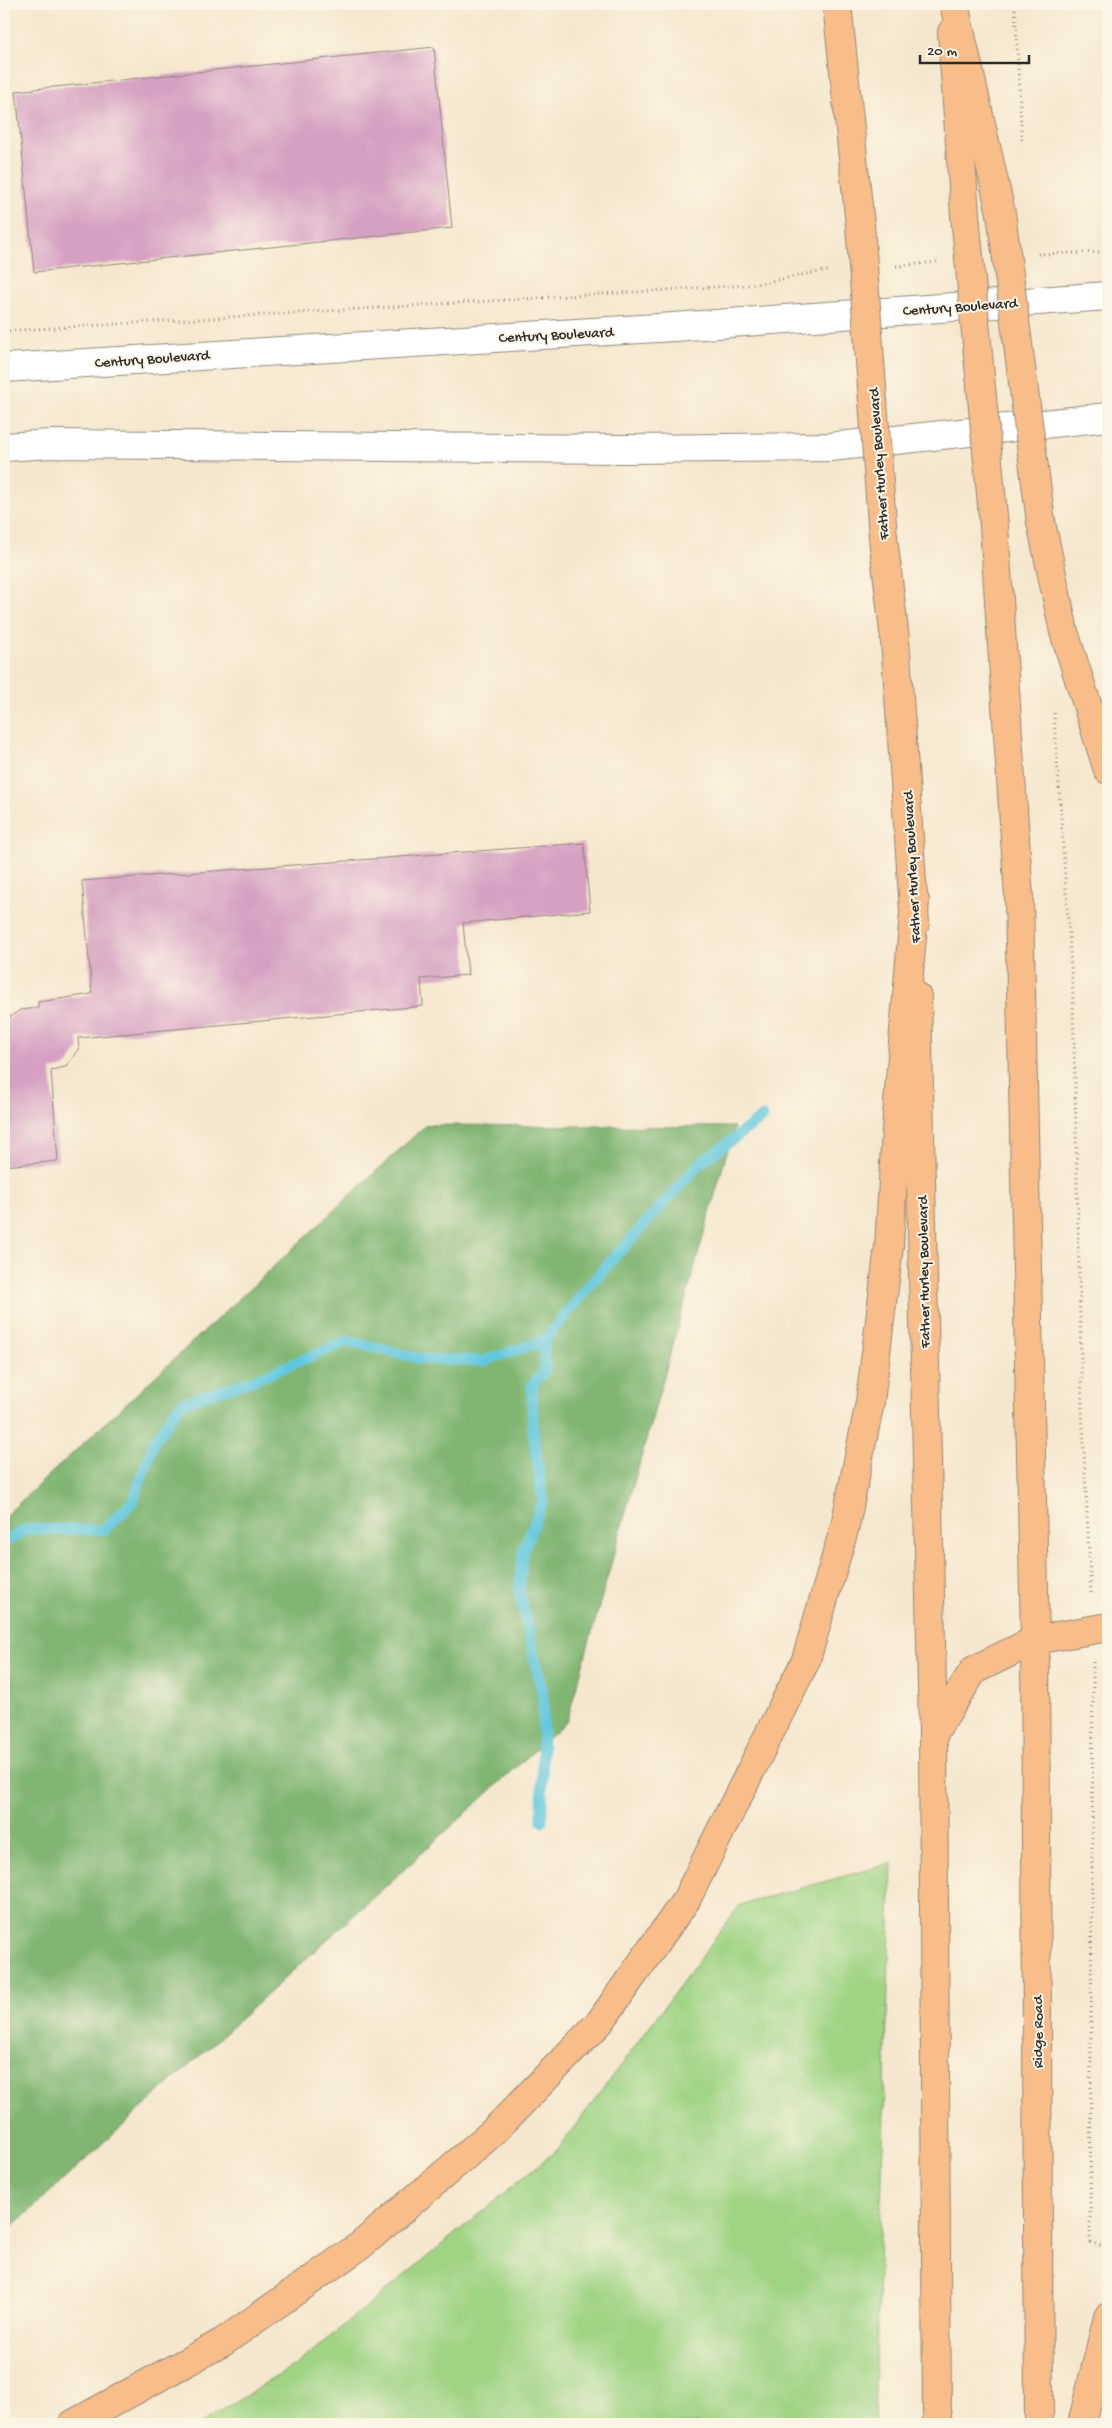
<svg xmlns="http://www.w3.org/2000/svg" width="1112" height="2428" viewBox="0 0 1112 2428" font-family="'Gochi Hand',sans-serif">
  <rect width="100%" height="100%" fill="#fcf5e5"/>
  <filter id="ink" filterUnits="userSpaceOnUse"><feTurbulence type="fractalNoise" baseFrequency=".02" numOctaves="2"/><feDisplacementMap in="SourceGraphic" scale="10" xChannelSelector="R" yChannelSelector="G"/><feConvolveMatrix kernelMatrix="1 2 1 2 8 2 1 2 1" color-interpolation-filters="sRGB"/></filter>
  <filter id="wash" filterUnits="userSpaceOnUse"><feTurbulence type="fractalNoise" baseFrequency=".0096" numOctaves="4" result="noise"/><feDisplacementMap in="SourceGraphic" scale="20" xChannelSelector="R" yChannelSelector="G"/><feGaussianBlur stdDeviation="1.12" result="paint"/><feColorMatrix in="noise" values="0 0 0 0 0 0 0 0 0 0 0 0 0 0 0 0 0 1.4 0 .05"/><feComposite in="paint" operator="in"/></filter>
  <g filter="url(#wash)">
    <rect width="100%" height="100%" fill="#f5e7cd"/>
    <polygon fill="#a0d485" stroke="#668058" points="892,1863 874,2424 200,2424 296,2365 558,2149 740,1905"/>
    <polygon fill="#80b672" stroke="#56704e" points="426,1125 734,1127 567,1721 4,2234 4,1517"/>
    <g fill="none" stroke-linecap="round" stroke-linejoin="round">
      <g stroke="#61c8de" stroke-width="11">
        <polyline points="4,1543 26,1529 104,1530 133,1501 155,1440 181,1403 251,1381 348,1341 421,1359 483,1361 544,1341 594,1280 699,1164 763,1117"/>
        <polyline points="542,1821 543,1696 519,1590 523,1551 543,1501 533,1430 532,1385 545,1370 544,1341"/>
      </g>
    </g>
    <g id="blocks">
      <g fill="#d6a0c2">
        <polygon points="434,47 452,228 34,272 16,91"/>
        <polygon points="584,843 590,911 463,923 468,975 421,979 423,1006 78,1038 79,1048 71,1060 65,1067 51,1070 58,1161 4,1166 4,1024 7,1019 20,1010 38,1008 38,1002 92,994 82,881"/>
      </g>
    </g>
  </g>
  <g filter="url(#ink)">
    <use href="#blocks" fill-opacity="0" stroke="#90897c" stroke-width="1"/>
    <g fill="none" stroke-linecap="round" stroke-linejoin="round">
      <defs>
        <g id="minor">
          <polyline points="4,368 674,327 1108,296"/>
          <polyline points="4,447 51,444 629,449 830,447 1108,417"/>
        </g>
        <g id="major">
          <polyline points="837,4 860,225"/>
          <polyline points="952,32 965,215"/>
          <polyline points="994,526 1019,898 1035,1640 1039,2424"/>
          <polyline points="883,537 895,640 915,924"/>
          <polyline points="917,997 933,1734"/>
        </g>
        <g id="highway">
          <polyline points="954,4 1001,213"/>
          <polyline points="1041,522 1064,632 1108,770"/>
          <polyline points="73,2424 223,2342 361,2245 492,2133 600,2022 686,1900 806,1660 845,1526 870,1402 889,1246 897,1115 915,901"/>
          <polyline points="937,2424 933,1734 974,1670 1035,1640 1108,1627"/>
          <polyline points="1082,2424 1108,2317"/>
        </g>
      </defs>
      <use href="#minor" stroke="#90897c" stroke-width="30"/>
      <use href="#major" stroke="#90897c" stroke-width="30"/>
      <use href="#highway" stroke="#90897c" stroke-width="30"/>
      <g stroke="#90897c" stroke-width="3" stroke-dasharray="1 4" stroke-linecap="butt">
        <polyline points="1015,4 1022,144"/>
        <polyline points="1038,254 1108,252"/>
        <polyline points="896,266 937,262"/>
        <path d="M4 331 747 285C775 282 802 273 830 271"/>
        <polyline points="1054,713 1073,995 1082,1408 1091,1596"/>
        <polyline points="1093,1662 1090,2242 1108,2248"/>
      </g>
      <use href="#minor" stroke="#fff" stroke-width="28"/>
      <use href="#major" stroke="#f9bd89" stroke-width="28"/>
      <use href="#highway" stroke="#f9bd89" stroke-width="28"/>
      <defs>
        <g id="major-bridge">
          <polyline points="965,215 994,526"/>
          <polyline points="860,225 883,537"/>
        </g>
        <polyline id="highway-bridge" points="1001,213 1041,522"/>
      </defs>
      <use href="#major-bridge" stroke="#90897c" stroke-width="30" stroke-linecap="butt"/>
      <use href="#highway-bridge" stroke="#90897c" stroke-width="30" stroke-linecap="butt"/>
      <use href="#major-bridge" stroke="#f9bd89" stroke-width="28"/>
      <use href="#highway-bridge" stroke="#f9bd89" stroke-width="28"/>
    </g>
  </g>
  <g text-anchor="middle" stroke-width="4" stroke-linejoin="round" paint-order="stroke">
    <g font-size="15" fill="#2b2b2b" stroke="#fcf5e5">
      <text transform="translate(960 306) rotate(-4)" y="5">Century Boulevard</text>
      <text transform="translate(556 334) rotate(-3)" y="5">Century Boulevard</text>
      <text transform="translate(152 358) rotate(-4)" y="5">Century Boulevard</text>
      <text transform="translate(878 464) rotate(-94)" y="5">Father Hurley Boulevard</text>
      <text transform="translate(911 867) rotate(-93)" y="5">Father Hurley Boulevard</text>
      <text transform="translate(923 1272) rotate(-91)" y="5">Father Hurley Boulevard</text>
      <text transform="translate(1037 2032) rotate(-90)" y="5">Ridge Road</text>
    </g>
  </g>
  <rect width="1112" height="2428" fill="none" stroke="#fcf5e5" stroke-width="20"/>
  <path d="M920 55v8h109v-8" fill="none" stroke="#2b2b2b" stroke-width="2.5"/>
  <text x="927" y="55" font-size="15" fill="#2b2b2b" stroke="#fcf5e5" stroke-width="4" paint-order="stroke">20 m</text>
</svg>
